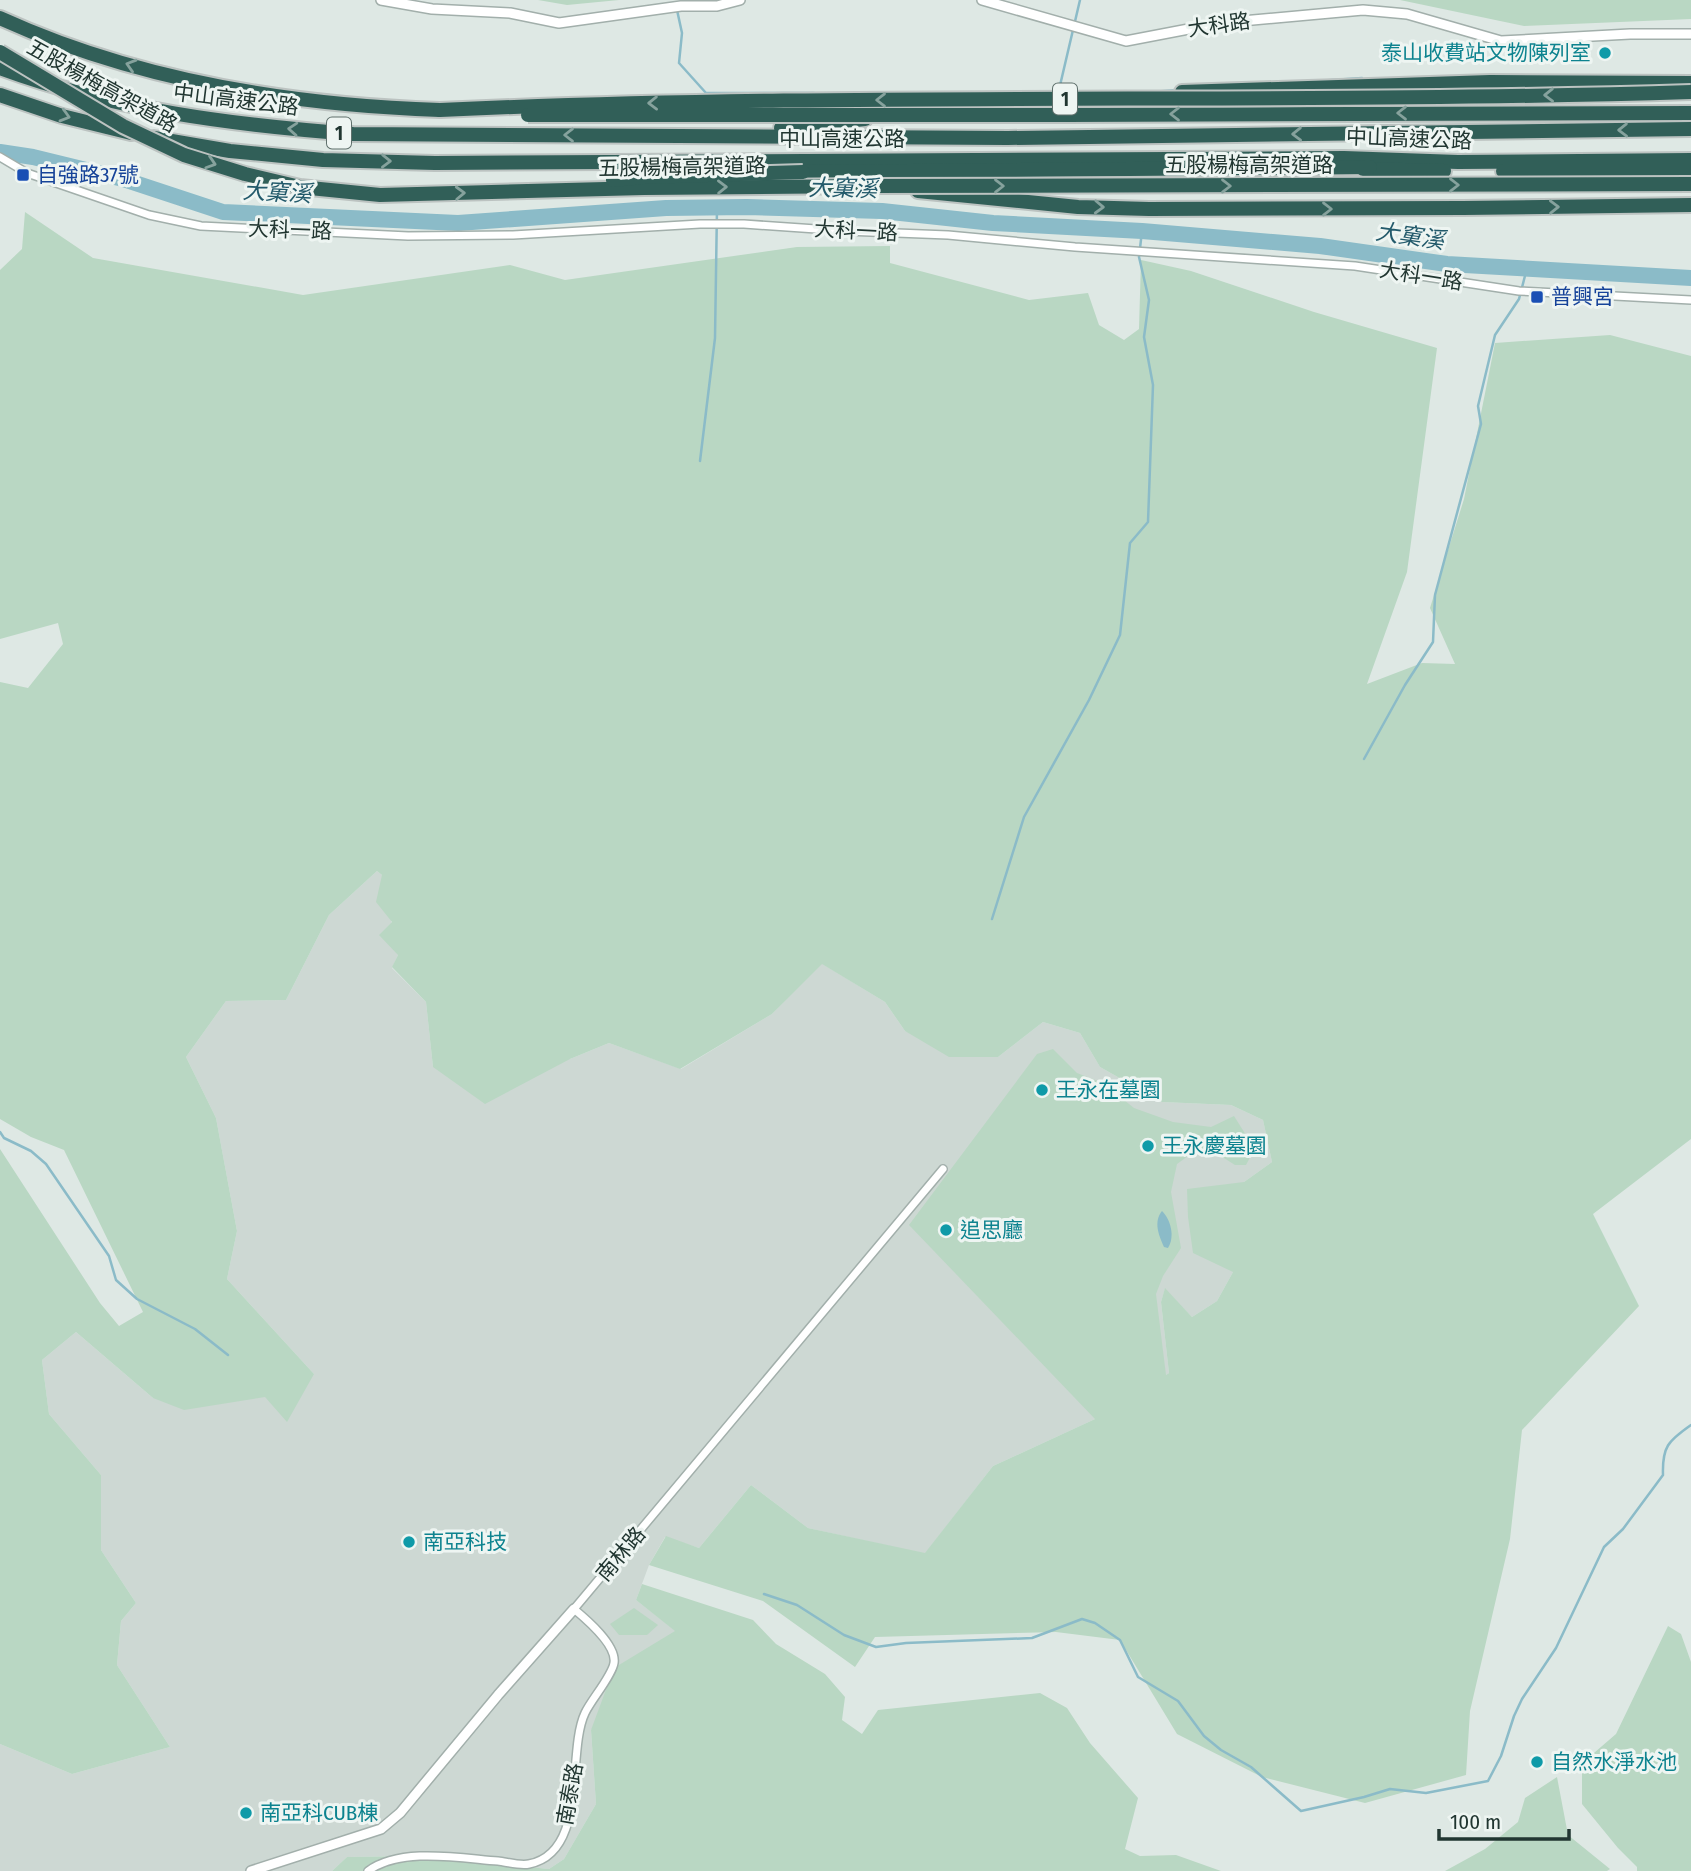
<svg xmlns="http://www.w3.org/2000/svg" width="1691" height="1871" viewBox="0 0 1691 1871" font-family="'Fira Sans Condensed','Noto Sans TC',sans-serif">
  <rect width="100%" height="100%" fill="#dee8e4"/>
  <polygon fill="#cdd8d3" points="377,871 382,875 398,955 392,968 426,1002 433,1067 570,1059 609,1043 681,1069 772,1014 821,963 885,1002 905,1031 998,1057 1043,1022 1080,1033 1100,1067 1162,1102 1231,1105 1263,1120 1272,1162 1244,1182 1233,1272 1217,1301 1192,1317 1165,1289 1161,1302 1169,1373 1121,1407 993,1466 925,1554 808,1528 751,1485 699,1548 665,1537 649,1565 636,1600 676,1631 591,1730 596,1804 564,1859 549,1869 418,1856 347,1857 332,1871 0,1871 0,1744 72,1774 170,1747 117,1665 121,1621 136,1603 101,1550 101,1475 49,1414 42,1360 76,1332 153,1398 314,1374 227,1279 237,1231 216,1118 186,1057 226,1001 286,1000 329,915"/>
  <g fill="#b9d7c3">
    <polygon points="538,0 619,0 567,5"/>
    <polygon points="1400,0 1691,0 1691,19 1524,26"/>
    <polygon points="25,212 93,258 303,295 510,265 565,280 797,247 890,246 890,263 1029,300 1088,293 1099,325 1124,340 1139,329 1141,260 1191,271 1314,312 1437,348 1407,572 1367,684 1422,663 1455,664 1430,608 1464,499 1495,343 1610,335 1691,356 1691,1139 1593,1214 1639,1306 1522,1430 1510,1539 1470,1711 1466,1775 1365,1803 1262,1777 1177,1734 1120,1640 1056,1632 875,1637 855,1667 763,1601 649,1565 666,1536 699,1548 751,1485 808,1528 925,1553 993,1466 1095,1419 909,1225 1037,1054 1053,1049 1077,1073 1103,1083 1134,1108 1173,1122 1211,1127 1234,1116 1246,1135 1256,1146 1246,1165 1235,1165 1216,1153 1195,1151 1177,1164 1171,1192 1181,1248 1163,1276 1156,1294 1166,1375 1169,1373 1161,1302 1165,1288 1192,1317 1217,1301 1233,1272 1193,1253 1188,1217 1187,1189 1244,1182 1272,1162 1263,1120 1231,1105 1162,1102 1100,1067 1080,1033 1043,1022 998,1057 949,1057 905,1031 885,1002 822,964 772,1014 680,1069 609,1043 570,1059 485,1104 433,1067 426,1002 392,967 398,955 379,935 392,922 376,902 382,875 377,871 329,915 286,1000 226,1001 186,1057 216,1118 237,1231 227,1279 314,1374 287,1422 265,1397 184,1410 153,1398 76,1332 42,1360 49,1414 101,1475 101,1550 136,1603 121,1621 117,1665 170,1747 72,1774 0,1744 0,1149 100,1303 119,1326 143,1312 64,1150 31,1137 0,1119 0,682 28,688 63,644 58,623 0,639 0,270 22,249"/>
    <polygon points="642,1584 753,1620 776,1644 825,1674 845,1697 842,1720 862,1734 878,1710 1040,1693 1067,1708 1090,1743 1138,1798 1125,1849 1140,1856 1176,1855 1221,1871 332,1871 347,1857 418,1856 549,1869 564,1859 596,1804 591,1730 614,1668 675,1631 636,1600"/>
    <polygon points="634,1608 658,1625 647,1635 619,1635 610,1624"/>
    <polygon points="1668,1626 1681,1634 1691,1662 1691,1871 1637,1871 1637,1867 1618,1848 1582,1804 1582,1774 1587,1759 1616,1734"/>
    <polygon points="1557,1777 1568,1835 1610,1869 1607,1871 1445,1871 1485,1849 1518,1822 1525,1798"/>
  </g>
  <path fill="#8bbbc8" d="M1162 1211C1171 1220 1175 1237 1168 1248L1164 1247C1159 1236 1153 1222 1162 1211Z"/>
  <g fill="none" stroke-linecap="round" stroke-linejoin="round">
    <g stroke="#8bbbc8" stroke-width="2.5">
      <polyline points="677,10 682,33 679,63 706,93 814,93"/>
      <polyline points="1317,81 1362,78"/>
      <polyline points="1152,92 1177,90"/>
      <polyline points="1058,94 1080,0"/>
      <polyline points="700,461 715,338 717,208"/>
      <polyline points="1364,759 1405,685 1433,642 1435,595 1481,424 1478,406 1495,335 1519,299 1527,268"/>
      <polyline points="992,919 1024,817 1089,700 1120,635 1130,543 1148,522 1153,385 1144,337 1149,300 1139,257 1142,231"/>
      <polyline points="0,1132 4,1138 31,1151 46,1164 109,1256 116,1280 137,1299 195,1329 228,1355"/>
      <path d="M764 1594 797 1605 844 1635 876 1647 906 1643 1032 1638 1082 1619 1095 1623 1120 1640 1138 1677 1178 1701 1204 1736 1221 1750 1251 1767 1301 1811 1364 1797 1390 1789 1426 1793 1488 1781 1501 1756 1514 1716 1522 1699 1556 1648 1604 1547 1623 1529 1663 1475C1662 1447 1668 1441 1691 1425"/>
    </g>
    <polyline stroke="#8bbbc8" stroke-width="16" points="0,152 33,157 123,179 223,212 458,223 666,208 747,207 882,211 993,223 1142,231 1320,246 1447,264 1691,278"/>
    <defs>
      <g id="minor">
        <polyline points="0,157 27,173 149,215 201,226 408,236 513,235 700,224 744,224 845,231 948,235 1075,247 1355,266 1519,291 1691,300"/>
        <path d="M368 1871C401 1847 459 1858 498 1861 507 1862 520 1866 529 1864 589 1852 566 1753 585 1713 591 1700 612 1676 614 1663 617 1645 586 1619 574 1609L943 1169"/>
      </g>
      <g id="tertiary">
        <polyline points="381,0 432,9 510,13 559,23 681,6 717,6 740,0"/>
        <polyline points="982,0 1126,41 1220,23 1363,10 1407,14 1501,41 1630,34 1691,34"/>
        <polyline points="251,1871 381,1829 400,1813 498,1695 574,1609"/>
      </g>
      <g id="motorway">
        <path d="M0 18C138 81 289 105 440 110"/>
        <path d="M0 68C113 110 234 125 353 134L1008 138 1691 129"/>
        <polyline points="1182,92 1490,82 1691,83"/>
        <polyline points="0,95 62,116 131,133"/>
        <polyline points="920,111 966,104"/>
        <polyline points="1066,115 1691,113"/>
        <polyline points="781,128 865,119"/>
        <polyline points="154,138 230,151 323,160 435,163 1344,158 1458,162 1691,160"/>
        <polyline points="1363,169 1444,171"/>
        <polyline points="1503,171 1691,171"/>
        <polyline points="803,172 1370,167"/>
        <polyline points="918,191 1078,207 1149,209 1463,208 1691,205"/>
      </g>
    </defs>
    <use href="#minor" stroke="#a2afab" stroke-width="10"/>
    <use href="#tertiary" stroke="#a2afab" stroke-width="12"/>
    <use href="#motorway" stroke="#bcc3c1" stroke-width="18"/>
    <use href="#minor" stroke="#fff" stroke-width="7"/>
    <use href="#tertiary" stroke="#fff" stroke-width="9"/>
    <use href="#motorway" stroke="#315f58" stroke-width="14"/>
    <defs>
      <g id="motorway-bridge">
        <polyline points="0,52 123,126 184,155 245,174 300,187 380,195 644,188 868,186 1691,184"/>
        <path d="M440 110C856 91 1274 105 1691 92"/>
        <polyline points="528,115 1066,115"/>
        <polyline points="613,180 644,177 803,172"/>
      </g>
    </defs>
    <use href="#motorway-bridge" stroke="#bcc3c1" stroke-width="18" stroke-linecap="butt"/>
    <use href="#motorway-bridge" stroke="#315f58" stroke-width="14"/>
  </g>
  <defs><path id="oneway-chevron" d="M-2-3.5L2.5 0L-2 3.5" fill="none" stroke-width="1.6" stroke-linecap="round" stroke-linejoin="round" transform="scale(1.75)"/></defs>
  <g stroke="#86a29d">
    <use href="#oneway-chevron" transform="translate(131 65) rotate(-163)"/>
    <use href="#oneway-chevron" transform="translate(1549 95) rotate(179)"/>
    <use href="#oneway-chevron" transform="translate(881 100) rotate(180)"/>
    <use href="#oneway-chevron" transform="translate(653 103) rotate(179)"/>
    <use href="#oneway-chevron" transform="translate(1402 113) rotate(180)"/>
    <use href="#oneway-chevron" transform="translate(1175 114) rotate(180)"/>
    <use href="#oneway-chevron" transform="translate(65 116) rotate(16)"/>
    <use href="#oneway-chevron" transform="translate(293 129) rotate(-176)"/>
    <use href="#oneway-chevron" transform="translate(1623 130) rotate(179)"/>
    <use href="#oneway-chevron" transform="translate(1297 134) rotate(179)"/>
    <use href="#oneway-chevron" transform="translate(569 135) rotate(-180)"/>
    <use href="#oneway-chevron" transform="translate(386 161) rotate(1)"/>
    <use href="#oneway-chevron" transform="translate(211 163) rotate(18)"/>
    <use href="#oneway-chevron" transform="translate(1454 185)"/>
    <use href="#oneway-chevron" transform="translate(999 186)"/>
    <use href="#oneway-chevron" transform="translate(1226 186)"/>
    <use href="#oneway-chevron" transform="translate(722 187) rotate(-1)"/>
    <use href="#oneway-chevron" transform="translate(460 193) rotate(-2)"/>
    <use href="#oneway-chevron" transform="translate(1099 207) rotate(2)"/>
    <use href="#oneway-chevron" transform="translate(1554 207) rotate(-1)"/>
    <use href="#oneway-chevron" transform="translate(1327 209)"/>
  </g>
  <g fill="#0f9aa8" stroke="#eef5f2" stroke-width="2.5">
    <circle cx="1605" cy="53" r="7"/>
    <circle cx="1042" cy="1090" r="7"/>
    <circle cx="1148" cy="1146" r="7"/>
    <circle cx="946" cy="1230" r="7"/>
    <circle cx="409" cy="1542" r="7"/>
    <circle cx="1537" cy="1762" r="7"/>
    <circle cx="246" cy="1813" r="7"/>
  </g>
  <g fill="#1a4fb4" stroke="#eef5f2" stroke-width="2.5">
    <rect x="16" y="168" width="14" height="14" rx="3.5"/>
    <rect x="1530" y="290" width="14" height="14" rx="3.5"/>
  </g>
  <g text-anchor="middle" stroke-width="6" stroke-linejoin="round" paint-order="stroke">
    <g fill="#eef5f2" stroke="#5e6f6b" stroke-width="2">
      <rect x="1053" y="83.5" width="24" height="31" rx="5"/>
      <rect x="327" y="117.5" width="24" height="31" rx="5"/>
    </g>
    <g font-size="19" font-weight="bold" fill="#213631">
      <text x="1065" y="106">1</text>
      <text x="339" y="140">1</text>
    </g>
    <g font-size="21" fill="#213631" stroke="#eef5f2">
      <text transform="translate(1219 25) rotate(-8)" y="7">大科路</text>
      <text transform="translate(102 86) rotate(29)" y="7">五股楊梅高架道路</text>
      <text transform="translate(236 100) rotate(7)" y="7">中山高速公路</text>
      <text x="842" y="146">中山高速公路</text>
      <text transform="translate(1409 139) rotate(2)" y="7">中山高速公路</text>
      <text x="1249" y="172">五股楊梅高架道路</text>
      <text transform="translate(682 167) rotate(-1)" y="7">五股楊梅高架道路</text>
      <text transform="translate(290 230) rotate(2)" y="7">大科一路</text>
      <text transform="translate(856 231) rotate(3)" y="7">大科一路</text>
      <text transform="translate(1421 276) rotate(9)" y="7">大科一路</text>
      <text transform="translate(621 1554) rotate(-50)" y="7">南林路</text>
      <text transform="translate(570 1794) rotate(-80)" y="7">南泰路</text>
    </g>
    <g font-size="21" fill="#0d838f" stroke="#eef5f2" text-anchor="start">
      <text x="1591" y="60" text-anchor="end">泰山收費站文物陳列室</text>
      <text x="1056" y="1097">王永在墓園</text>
      <text x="1162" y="1153">王永慶墓園</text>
      <text x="960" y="1237">追思廳</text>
      <text x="423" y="1549">南亞科技</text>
      <text x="1551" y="1769">自然水淨水池</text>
      <text x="260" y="1820">南亞科CUB棟</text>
    </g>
    <g font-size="21" fill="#164399" stroke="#eef5f2" text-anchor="start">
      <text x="37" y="182">自強路37號</text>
      <text x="1551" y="304">普興宮</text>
    </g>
    <g font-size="23" font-style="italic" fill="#235a6b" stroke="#eef5f2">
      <text transform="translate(843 188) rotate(1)" y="8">大窠溪</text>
      <text transform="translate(277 192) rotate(3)" y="8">大窠溪</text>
      <text transform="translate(1410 236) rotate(8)" y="8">大窠溪</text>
    </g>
  </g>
  <path d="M1439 1829v10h130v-10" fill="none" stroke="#213631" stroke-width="3.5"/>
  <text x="1450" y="1829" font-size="21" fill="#213631" stroke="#eef5f2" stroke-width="5" paint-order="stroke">100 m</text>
</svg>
